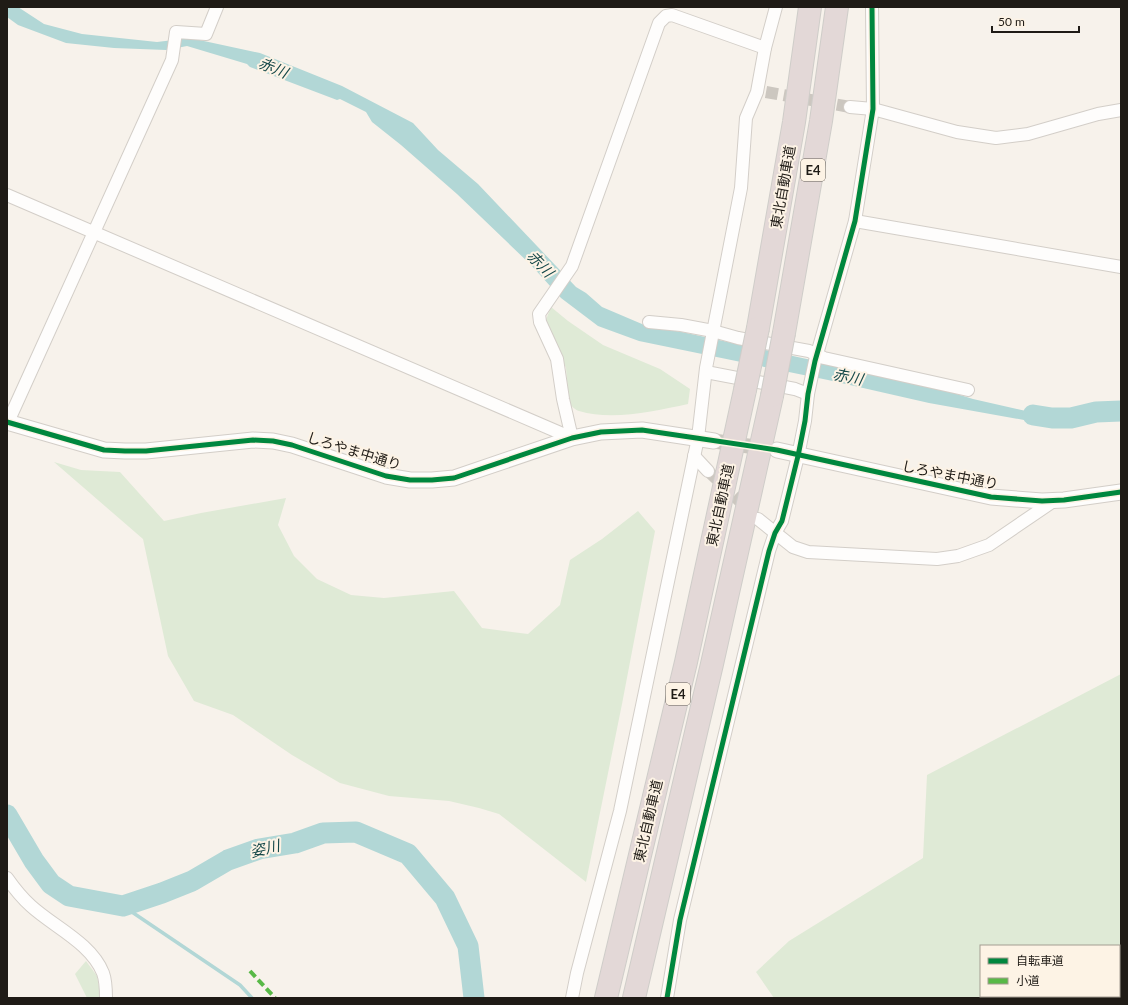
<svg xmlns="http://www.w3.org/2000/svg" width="1128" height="1005" viewBox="0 0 1128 1005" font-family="Lato,'Noto Sans JP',sans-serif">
  <rect width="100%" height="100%" fill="#f7f2eb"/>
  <g fill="#dfead6" fill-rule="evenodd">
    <path d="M551 307 568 321 603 345 660 369 690 389 688 404C655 411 612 421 579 411 575 410 572 406 569 404L566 368 545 322Z"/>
    <polygon points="54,462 81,470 120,472 164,521 201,513 286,498 278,525 294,556 317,579 351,595 384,598 454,591 482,628 528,634 560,605 570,560 602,539 638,511 655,531 622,704 586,882 499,814 479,808 449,801 389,796 340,783 292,755 233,715 194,701 168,656 143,539"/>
    <path d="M1121 674V998H774L756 972 789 941 923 858 927 775ZM981 946H1119V996H981Z"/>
    <polygon points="86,961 97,976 101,998 87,998 75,974"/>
  </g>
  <g fill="#b2d7d6">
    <polygon points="7,7 18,7 44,24 82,34 157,42 190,38 260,53 342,86 413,123 438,150 478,184 576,287 586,293 602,307 649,327 682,332 931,386 973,399 1066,420 1035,422 929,403 828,380 639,341 598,326 561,298 531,265 457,194 401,145 372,122 366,112 340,99 337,100 250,67 247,64 187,46 166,50 114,48 66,43 18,25 7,17"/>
    <polygon points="7,808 16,822 36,868 7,823"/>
  </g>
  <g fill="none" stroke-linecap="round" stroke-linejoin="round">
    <polyline stroke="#b2d7d6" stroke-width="3.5" points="123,906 240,985 252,998"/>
    <g stroke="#b2d7d6" stroke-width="21">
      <polyline points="1033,415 1052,418 1071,418 1096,412 1121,411"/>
      <polyline points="7,815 34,861 51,884 69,896 123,906 162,893 192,881 228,860 259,849 295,843 323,833 356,832 408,854 445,898 468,946 474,998"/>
    </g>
    <g stroke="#ccc7c0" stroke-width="12" stroke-dasharray="12 6" stroke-linecap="butt">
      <polyline points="766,92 850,107"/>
      <polyline points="708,471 749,510"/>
    </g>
    <polyline stroke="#ccc7c0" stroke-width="15" stroke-dasharray="15 8" stroke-linecap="butt" points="714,441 769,449"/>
    <defs>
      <g id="minor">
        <polyline points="850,107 873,109 957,132 996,138 1028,134 1098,114 1121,110"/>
        <polyline points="7,195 572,438"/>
        <polyline points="855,221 1121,267"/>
        <polyline points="649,322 681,325 713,331 738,338 809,351 824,358 968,390"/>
        <polyline points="706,372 795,389 808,394"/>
        <polyline points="8,422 172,60 176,32 206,34 217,7"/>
        <polyline points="572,438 563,399 557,359 540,322 539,314 572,266 659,23 666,16 672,15 765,48"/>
        <polyline points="694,456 708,471"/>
        <polyline points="758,519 793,547 808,552 937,559 958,556 989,545 1055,500"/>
        <path d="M7 878C14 888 22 898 31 906 54 927 91 943 103 973 106 981 106 990 106 998"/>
        <polyline points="572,998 577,973 620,811 698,438 706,368 741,188 746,118 757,92 765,48 776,7"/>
        <polyline points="667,998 680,920 769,551 775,533 782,521 798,456 805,421 808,394 815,361 855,221 873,109 872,7"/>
      </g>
      <g id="tertiary">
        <polyline points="7,422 104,450 125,451 146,451 253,440 273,441 292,445 386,476 410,480 432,480 454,478 572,438 601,432 642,430 714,441"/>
        <polyline points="777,450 991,497 1042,501 1064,500 1121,492"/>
      </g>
      <g id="motorway">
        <polyline points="758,328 794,122 810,7"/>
        <polyline points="784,333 821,121 837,7"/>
        <polyline points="606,998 686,662 745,390"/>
        <polyline points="634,998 712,664 772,396"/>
      </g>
    </defs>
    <use href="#minor" stroke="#d3cec8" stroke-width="14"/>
    <use href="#tertiary" stroke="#d3cec8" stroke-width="17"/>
    <use href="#motorway" stroke="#cfcdc9" stroke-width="24"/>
    <use href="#minor" stroke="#fefdfc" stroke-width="12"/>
    <use href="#tertiary" stroke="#fefdfc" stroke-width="15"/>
    <use href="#motorway" stroke="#e3d8d7" stroke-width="22"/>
    <defs>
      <g id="motorway-bridge">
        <polyline points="745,390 758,328"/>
        <polyline points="772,396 784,333"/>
      </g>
    </defs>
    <use href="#motorway-bridge" stroke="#cfcdc9" stroke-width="24" stroke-linecap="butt"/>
    <use href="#motorway-bridge" stroke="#e3d8d7" stroke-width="22"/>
    <polyline stroke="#58b947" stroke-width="4" stroke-dasharray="8 4" stroke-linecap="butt" points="250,971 275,998"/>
    <defs>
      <g id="cycleway">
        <polyline points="7,422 104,450 125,451 146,451 253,440 273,441 292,445 386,476 410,480 432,480 454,478 572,438 601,432 642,430 777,450 991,497 1042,501 1064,500 1121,492"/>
        <polyline points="667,998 680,920 769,551 775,533 782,521 798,456 805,421 808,394 815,361 855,221 873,109 872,7"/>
      </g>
    </defs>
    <use href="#cycleway" stroke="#fdf3e5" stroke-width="8"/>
    <use href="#cycleway" stroke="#00873e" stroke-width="5"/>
  </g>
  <g text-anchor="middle" stroke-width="4" stroke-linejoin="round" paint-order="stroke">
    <g fill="#fdf3e5" stroke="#625c54" stroke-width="1">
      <rect x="801" y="159" width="24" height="22" rx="3"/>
      <rect x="666" y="683" width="24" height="22" rx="3"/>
    </g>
    <g font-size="13" font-weight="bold" fill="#1f1b16">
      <text x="813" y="175">E4</text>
      <text x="678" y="699">E4</text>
    </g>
    <g font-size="14" fill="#1f1b16" stroke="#fdf3e5">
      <text transform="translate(783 187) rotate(-80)" y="5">東北自動車道</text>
      <text transform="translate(354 451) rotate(17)" y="5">しろやま中通り</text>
      <text transform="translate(950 475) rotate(11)" y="5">しろやま中通り</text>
      <text transform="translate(720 505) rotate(-78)" y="5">東北自動車道</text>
      <text transform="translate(648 821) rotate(-77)" y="5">東北自動車道</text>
    </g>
    <g font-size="15" font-style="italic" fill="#16494a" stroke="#fdf3e5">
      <text transform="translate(273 68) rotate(22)" y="5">赤川</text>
      <text transform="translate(540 264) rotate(46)" y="5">赤川</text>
      <text transform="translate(848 377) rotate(11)" y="5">赤川</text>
      <text transform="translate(265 849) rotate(-13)" y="5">姿川</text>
    </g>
  </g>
  <rect width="1128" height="1005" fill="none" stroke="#1f1b16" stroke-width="16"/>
  <rect x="980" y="945" width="140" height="52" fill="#fdf3e5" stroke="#a49d92"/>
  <rect x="988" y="958" width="20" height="6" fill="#00873e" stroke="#a49d92"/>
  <text x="1016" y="965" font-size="12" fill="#1f1b16">自転車道</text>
  <rect x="988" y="978" width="20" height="6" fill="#58b947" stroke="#a49d92"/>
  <text x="1016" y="985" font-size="12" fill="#1f1b16">小道</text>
  <path d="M992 26v6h87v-6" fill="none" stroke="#1f1b16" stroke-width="2"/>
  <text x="998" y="26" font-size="12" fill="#1f1b16" stroke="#fdf3e5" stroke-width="3" paint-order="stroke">50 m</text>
</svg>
